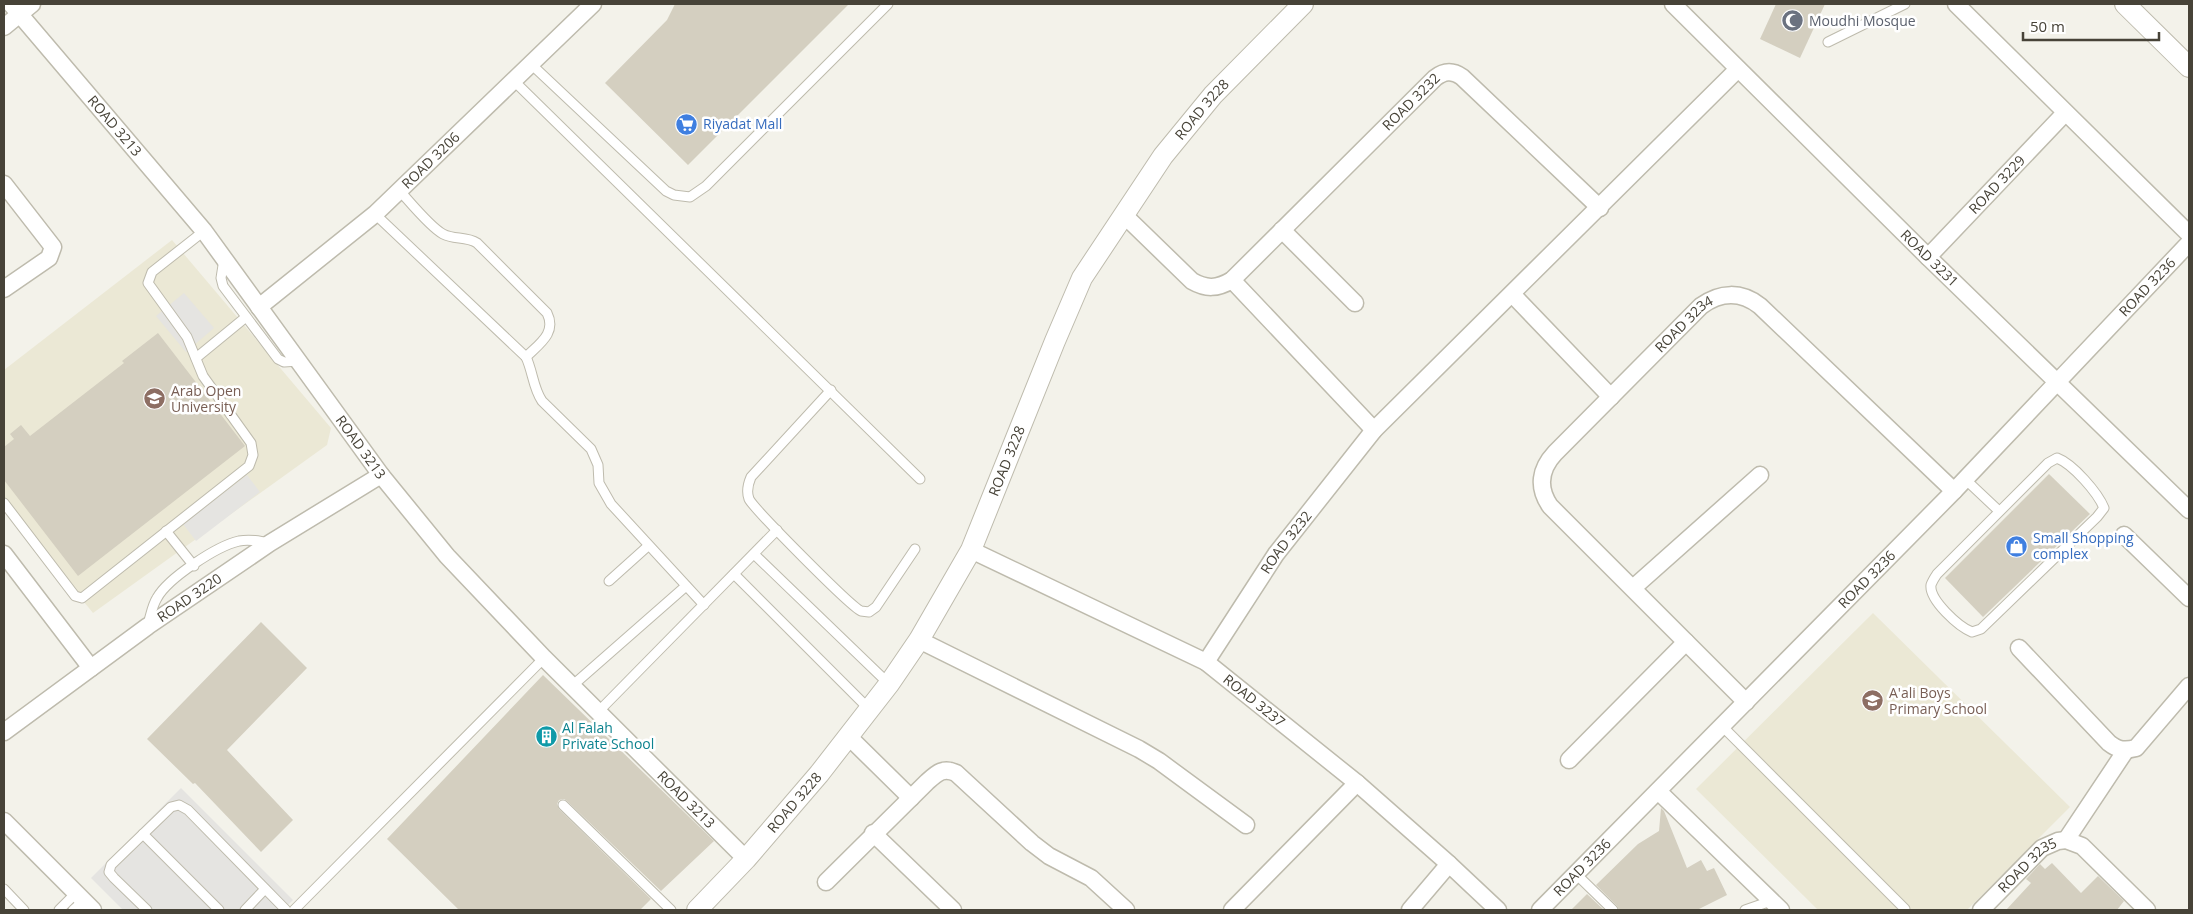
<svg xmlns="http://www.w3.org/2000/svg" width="2193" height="914" viewBox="0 0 2193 914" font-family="'Open Sans',sans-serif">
  <rect width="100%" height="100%" fill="#f3f2ea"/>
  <g fill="#ebe8d5">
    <polygon points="172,240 331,428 327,445 93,613 4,504 4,370"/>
    <polygon points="1873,613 2070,807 1967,910 1818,910 1696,789"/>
  </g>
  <g fill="#e5e4e1">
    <polygon points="184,293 214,328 186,352 156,316"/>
    <polygon points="247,475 260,492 196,541 183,524"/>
    <polygon points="181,788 293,900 283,910 123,910 91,878"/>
  </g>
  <g fill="#d4cfc0">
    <polygon points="675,4 849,4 688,165 605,83 667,20"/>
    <polygon points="1776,4 1825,4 1800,58 1760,39"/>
    <polygon points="158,333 245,446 78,576 4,480 4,447 14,439 10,434 21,425 30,436 124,363 122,361"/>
    <polygon points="2049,474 2090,514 1983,617 1945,578"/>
    <polygon points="261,622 307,668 227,750 293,820 261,852 195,783 193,784 147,739"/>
    <polygon points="543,675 714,841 661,891 567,801 564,799 559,800 557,804 559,809 651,899 640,910 459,910 387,839"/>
    <polygon points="1661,808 1664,811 1687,868 1701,860 1707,871 1714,868 1727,895 1697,910 1619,910 1617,906 1596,885 1638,844 1659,831"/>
    <polygon points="2052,863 2081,893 2098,876 2124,901 2117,910 2006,910 2031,883 2026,879 2040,864 2045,869"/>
    <polygon points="1587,894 1604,910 1571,910"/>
  </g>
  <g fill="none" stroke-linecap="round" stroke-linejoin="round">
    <defs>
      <g id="service">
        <polyline points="1828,42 1905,4"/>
        <polyline points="531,64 666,191 674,195 690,197 706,186 888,4"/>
        <polyline points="514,81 920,479"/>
        <path d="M399 190C410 202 430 227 443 234 454 240 466 236 477 243L547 313C557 333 539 344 526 357"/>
        <path d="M375 214 526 357C533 372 533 388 542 401L591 449 598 465 599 483 611 504 704 605"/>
        <polyline points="224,259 221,278 223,286 278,359 284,362 299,361"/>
        <polyline points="196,358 246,317"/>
        <path d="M831 390 751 477C748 484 746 491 749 499 754 509 850 606 861 611L869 612 876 607 915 549"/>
        <path d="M2057 458C2073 464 2098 493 2104 508L2097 517 1981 629 1972 632C1959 627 1929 600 1931 585 1932 582 1935 577 1937 574L2048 463Z"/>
        <polyline points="1965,479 1999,511"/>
        <polyline points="4,503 75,596 82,598 249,466 253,455 251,443 203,376 187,337 148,283 152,272 204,231"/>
        <polyline points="166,531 194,566"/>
        <polyline points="754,554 889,684"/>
        <polyline points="734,574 870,710"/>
        <polyline points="609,581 648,546"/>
        <path d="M148 624C151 615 152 606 157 598 168 578 217 546 239 541 250 539 260 541 270 543"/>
        <polyline points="572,686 686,586"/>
        <polyline points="598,712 777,530"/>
        <polyline points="1722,726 1905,909"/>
        <polyline points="563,805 671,910"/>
        <polyline points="143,834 219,910"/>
        <polyline points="1576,874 1613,910"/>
        <polyline points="4,889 24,910"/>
        <polyline points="59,910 76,893"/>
        <polyline points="73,910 83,901"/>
        <polyline points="147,910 114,878 109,872 111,865 171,807 179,805 188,810 286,910"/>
        <polyline points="245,910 265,889"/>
        <polyline points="294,910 544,658"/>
        <polyline points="1745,910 1771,901"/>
      </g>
      <g id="minor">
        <path id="s1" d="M11 4 204 231 381 475 447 556 544 658 746 859"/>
        <path id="s2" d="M1673 4 1928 257 2189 510"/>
        <polyline points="1956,4 2189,234"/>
        <polyline points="4,27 32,4"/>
        <polyline points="4,184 53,247 49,258 4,289"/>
        <path id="s3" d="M1124 215 1192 281C1206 289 1217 289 1232 280L1435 78C1444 71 1452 70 1462 77L1600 208"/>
        <polyline points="1282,230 1355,303"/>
        <path id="s4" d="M1928 257 2065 113"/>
        <polyline points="1232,280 1374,430"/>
        <polyline points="1512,294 1611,397"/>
        <path id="s5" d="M259 307 375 214 593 4"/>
        <polyline points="2124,535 2189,598"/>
        <path id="s6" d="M971 550 1206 662 1357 783 1449 864 1498 910"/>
        <polyline points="4,554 91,668"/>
        <polyline points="1633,588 1760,475"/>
        <polyline points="919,640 1139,749 1159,761 1246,825"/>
        <path d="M2019 648 2109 743C2118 750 2124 751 2136 748L2189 686"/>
        <path id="s7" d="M1206 662 1276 554 1374 430 1738 69"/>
        <path id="s8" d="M1746 702 1550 506C1537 487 1540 469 1555 453L1701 306C1720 292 1741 291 1760 306L1954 491"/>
        <path id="s9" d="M4 732 148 626 270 543 381 475"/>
        <polyline points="849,737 911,798"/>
        <polyline points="1569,760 1686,642"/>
        <polyline points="1658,791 1781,910"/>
        <polyline points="4,821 93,910"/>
        <polyline points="873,833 953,910"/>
        <polyline points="2066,840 2126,750"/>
        <path d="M826 882 927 782C937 773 943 767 956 773L1032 843 1049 856 1091 878 1126 910"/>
        <polyline points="1232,910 1357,783"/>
        <polyline points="1410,910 1449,864"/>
        <path id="s10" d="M1540 910 1954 491 2189 243"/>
        <path id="s11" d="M1981 910 2042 848 2058 841 2066 840 2082 846 2147 910"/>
      </g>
      <g id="tertiary">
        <polyline points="2125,4 2189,67"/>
        <path id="s12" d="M697 910 746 859 819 774 889 684 919 640 971 550 1055 341 1082 278 1163 156 1213 95 1303 4"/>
      </g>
    </defs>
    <use href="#service" stroke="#bebbad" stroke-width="11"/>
    <use href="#minor" stroke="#bebbad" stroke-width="19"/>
    <use href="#tertiary" stroke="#bebbad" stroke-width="22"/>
    <use href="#service" stroke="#fff" stroke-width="9"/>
    <use href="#minor" stroke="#fff" stroke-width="16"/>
    <use href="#tertiary" stroke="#fff" stroke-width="20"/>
  </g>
  <defs>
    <symbol id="mosque-disc" viewBox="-11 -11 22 22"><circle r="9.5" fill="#6b7280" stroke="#fff"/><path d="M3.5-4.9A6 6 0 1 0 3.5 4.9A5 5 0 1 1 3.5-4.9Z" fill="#fff"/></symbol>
    <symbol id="supermarket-disc" viewBox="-11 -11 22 22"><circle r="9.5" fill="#3f7fe0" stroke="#fff"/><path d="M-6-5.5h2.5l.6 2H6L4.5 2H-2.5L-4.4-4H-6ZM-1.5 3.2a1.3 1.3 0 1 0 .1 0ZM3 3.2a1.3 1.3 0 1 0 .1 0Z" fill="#fff"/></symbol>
    <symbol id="university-disc" viewBox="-11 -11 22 22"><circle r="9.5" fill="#8d6e63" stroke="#fff"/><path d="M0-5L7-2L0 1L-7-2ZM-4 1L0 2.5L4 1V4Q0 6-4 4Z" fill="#fff"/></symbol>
    <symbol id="shop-disc" viewBox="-11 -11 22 22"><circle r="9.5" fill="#3f7fe0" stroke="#fff"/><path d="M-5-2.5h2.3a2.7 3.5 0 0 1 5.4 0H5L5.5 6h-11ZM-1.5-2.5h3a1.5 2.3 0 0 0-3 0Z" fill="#fff"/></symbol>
    <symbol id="school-disc" viewBox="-11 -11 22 22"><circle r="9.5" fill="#8d6e63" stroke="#fff"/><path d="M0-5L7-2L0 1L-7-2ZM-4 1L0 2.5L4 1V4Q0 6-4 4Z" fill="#fff"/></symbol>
    <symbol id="building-disc" viewBox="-11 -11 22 22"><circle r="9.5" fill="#0f9aa8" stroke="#fff"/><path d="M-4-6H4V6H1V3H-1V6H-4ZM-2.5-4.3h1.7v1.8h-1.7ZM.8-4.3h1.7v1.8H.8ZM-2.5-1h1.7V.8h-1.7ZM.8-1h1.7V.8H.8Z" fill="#fff"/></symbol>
  </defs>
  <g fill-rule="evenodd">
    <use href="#mosque-disc" x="1780" y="8" width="25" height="25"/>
    <use href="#supermarket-disc" x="674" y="112" width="25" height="25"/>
    <use href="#university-disc" x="142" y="386" width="25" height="25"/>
    <use href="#shop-disc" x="2004" y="534" width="25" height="25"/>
    <use href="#school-disc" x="1860" y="688" width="25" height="25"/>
    <use href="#building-disc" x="534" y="724" width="25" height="25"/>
  </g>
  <g text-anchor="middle" stroke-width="5" stroke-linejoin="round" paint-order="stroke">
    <g font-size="14" fill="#5b616d" stroke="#fff" text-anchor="start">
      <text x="1809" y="26">Moudhi Mosque</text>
    </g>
    <g font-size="14" fill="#474338" stroke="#fff">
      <text dy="5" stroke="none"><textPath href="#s3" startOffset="390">ROAD 3232</textPath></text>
      <text dy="5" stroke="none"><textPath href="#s12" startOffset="955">ROAD 3228</textPath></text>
      <text dy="5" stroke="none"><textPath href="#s1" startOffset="160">ROAD 3213</textPath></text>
      <text dy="5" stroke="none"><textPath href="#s5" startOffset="226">ROAD 3206</textPath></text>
      <text dy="5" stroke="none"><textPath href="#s4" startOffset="100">ROAD 3229</textPath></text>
      <text dy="5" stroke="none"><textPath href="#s2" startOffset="361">ROAD 3231</textPath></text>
      <text dy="5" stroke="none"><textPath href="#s10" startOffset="870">ROAD 3236</textPath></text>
      <text dy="5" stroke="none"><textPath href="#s8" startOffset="518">ROAD 3234</textPath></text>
      <text dy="5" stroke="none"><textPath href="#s1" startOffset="565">ROAD 3213</textPath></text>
      <text dy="5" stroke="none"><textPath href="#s12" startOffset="550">ROAD 3228</textPath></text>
      <text dy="5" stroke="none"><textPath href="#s7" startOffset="144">ROAD 3232</textPath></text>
      <text dy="5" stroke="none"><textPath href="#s10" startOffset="465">ROAD 3236</textPath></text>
      <text dy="5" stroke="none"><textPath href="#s9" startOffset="229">ROAD 3220</textPath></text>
      <text dy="5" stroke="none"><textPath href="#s6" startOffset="322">ROAD 3237</textPath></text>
      <text dy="5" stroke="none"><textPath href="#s1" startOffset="1045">ROAD 3213</textPath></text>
      <text dy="5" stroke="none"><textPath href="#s12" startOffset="145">ROAD 3228</textPath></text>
      <text dy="5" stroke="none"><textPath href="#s10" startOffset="60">ROAD 3236</textPath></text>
      <text dy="5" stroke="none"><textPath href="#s11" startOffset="65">ROAD 3235</textPath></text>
    </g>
    <g font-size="14" fill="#366cbe" stroke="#fff" text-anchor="start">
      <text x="703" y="129">Riyadat Mall</text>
      <text x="2033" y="543">Small Shopping<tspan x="2033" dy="16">complex</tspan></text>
    </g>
    <g font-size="14" fill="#785e54" stroke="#fff" text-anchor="start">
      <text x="171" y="396">Arab Open<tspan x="171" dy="16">University</tspan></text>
      <text x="1889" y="698">A'ali Boys<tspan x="1889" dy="16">Primary School</tspan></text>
    </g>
    <g font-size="14" fill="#0d838f" stroke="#fff" text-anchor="start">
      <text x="562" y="733">Al Falah<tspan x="562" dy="16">Private School</tspan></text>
    </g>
  </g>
  <rect width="2193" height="914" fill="none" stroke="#474338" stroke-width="10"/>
  <path d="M2023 32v8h136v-8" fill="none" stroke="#474338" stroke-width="2.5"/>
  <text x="2030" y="32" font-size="15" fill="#474338" stroke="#ffffff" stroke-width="4" paint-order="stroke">50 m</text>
</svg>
